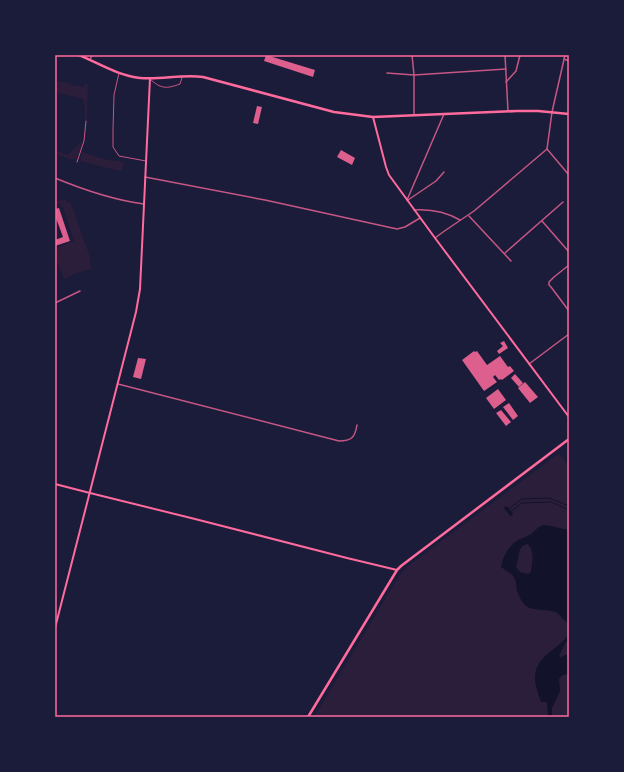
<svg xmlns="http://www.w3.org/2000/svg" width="624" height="772" viewBox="0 0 624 772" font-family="Arial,sans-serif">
  <rect width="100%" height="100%" fill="#1b1b3a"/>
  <g fill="#2a1e3b">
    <polygon points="55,81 71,83 71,85 84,87 84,84 88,84 87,120 85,120 85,111 83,99 55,92"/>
    <polygon points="83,138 81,148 76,160 70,159 55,154 55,150 67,155 82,141"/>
    <polygon points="82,152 104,159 124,162 122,170 120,171 115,170 80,161"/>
    <polygon points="66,200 67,203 69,202 71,205 72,206 90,257 91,269 77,273 64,279 61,270 60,270 55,258 55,248 74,241 63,207 61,207 60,204 55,205 55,201"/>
    <polygon points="559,453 569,467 569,717 314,717 399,576 408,566"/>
  </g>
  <path fill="#12122b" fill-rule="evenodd" d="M543 525 551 526 569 530V641L566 642 559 656 561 657 565 655H567L569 663V674L563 675 559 679 560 691 552 708V717H548L547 703 546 702H541C539 696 536 688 535 681 534 660 549 654 562 642 565 640 566 637 569 635L568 625 566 621C561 619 560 613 555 612 546 609 531 611 525 605 521 601 519 596 517 591 516 586 517 581 513 576 510 572 505 570 501 567 503 556 509 545 518 540 521 538 524 538 527 536 533 534 537 527 543 525ZM528 544C535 552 532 562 531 572L528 574 520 572 516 567C520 558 516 546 528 544Z"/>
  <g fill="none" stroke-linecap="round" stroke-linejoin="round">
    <g stroke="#12122b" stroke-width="1">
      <polyline points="507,510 522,499 549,498 569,506"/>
      <polyline points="510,512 522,503 547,502 551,502 569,510"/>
    </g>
    <polyline stroke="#12122b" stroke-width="3.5" points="506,508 511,514"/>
  </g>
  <g fill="#dd5f8e">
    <polygon points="266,55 315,70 313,77 264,61"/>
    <polygon points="257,106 262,107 258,124 253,123"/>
    <polygon points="341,150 355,158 352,165 337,157"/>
    <polygon points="59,208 70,241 55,246 55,240 63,237 56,218 55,218 55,209"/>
    <polygon points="504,341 508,348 499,354 497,351 503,346 500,343"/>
    <polygon points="474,351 475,352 477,351 487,365 500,356 508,367 510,366 514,371 502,380 501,379 499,380 495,375 493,377 497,382 484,391 462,360"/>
    <polygon points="138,358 146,359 141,379 133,377"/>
    <polygon points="515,374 523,383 519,387 511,378"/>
    <polygon points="525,382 538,397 530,403 518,388"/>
    <polygon points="498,389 506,400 494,409 486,398"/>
    <polygon points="509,403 518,416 513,420 503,407"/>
    <polygon points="501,410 511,422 506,426 496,413"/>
  </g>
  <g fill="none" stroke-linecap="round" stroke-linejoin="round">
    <g stroke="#c65784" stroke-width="1">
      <polyline points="119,73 114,95 113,129 113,147 119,156 146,161"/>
      <path d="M150 79C161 89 166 89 180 84L181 81 182 77"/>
      <polyline points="77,162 84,141 86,121"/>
    </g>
    <g stroke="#c65784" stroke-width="1.5">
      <polyline points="412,55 414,75 414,115"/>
      <polyline points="505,55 508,111"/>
      <polyline points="564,59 569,61"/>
      <polyline points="90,60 92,55"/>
      <polyline points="387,73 414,75 506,69"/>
      <polyline points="506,82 516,71 520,55"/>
      <polyline points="547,149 569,175"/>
      <polyline points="145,177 265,200 397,229 405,227 420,218"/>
      <path d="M55 178C84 190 113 200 144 204"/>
      <polyline points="407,200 444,114"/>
      <polyline points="408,200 436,181 444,172"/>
      <path d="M414 210C430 209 446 212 460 220"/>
      <polyline points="469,216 511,261"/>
      <polyline points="542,221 569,252"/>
      <polyline points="435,238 443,232 474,211 547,149 552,112 565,55"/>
      <polyline points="505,253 563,202"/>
      <polyline points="569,265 554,277 549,282 549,285 551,287 569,311"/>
      <polyline points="55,303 80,291"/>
      <polyline points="529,364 569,334"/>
      <path d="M118 384 339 441C352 441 355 437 357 425"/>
    </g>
    <g stroke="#ff6b9d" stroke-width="2">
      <polyline points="373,117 386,167 389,175 435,238 569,417"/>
      <polyline points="55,484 90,493 195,519 347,558 397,570"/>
      <polyline points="55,628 136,312 140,289 150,78"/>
    </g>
    <g stroke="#ff6b9d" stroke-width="2.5">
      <path d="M79 55C98 63 119 76 140 78 161 80 182 74 203 77L334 112 373 117 517 111H538L569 114"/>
      <polyline points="308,717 397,570 401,566 569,439"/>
    </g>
  </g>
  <rect width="624" height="772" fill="none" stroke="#1b1b3a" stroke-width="112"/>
  <rect x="56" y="56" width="512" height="660" fill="none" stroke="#ff6b9d" stroke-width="1.5"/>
</svg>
